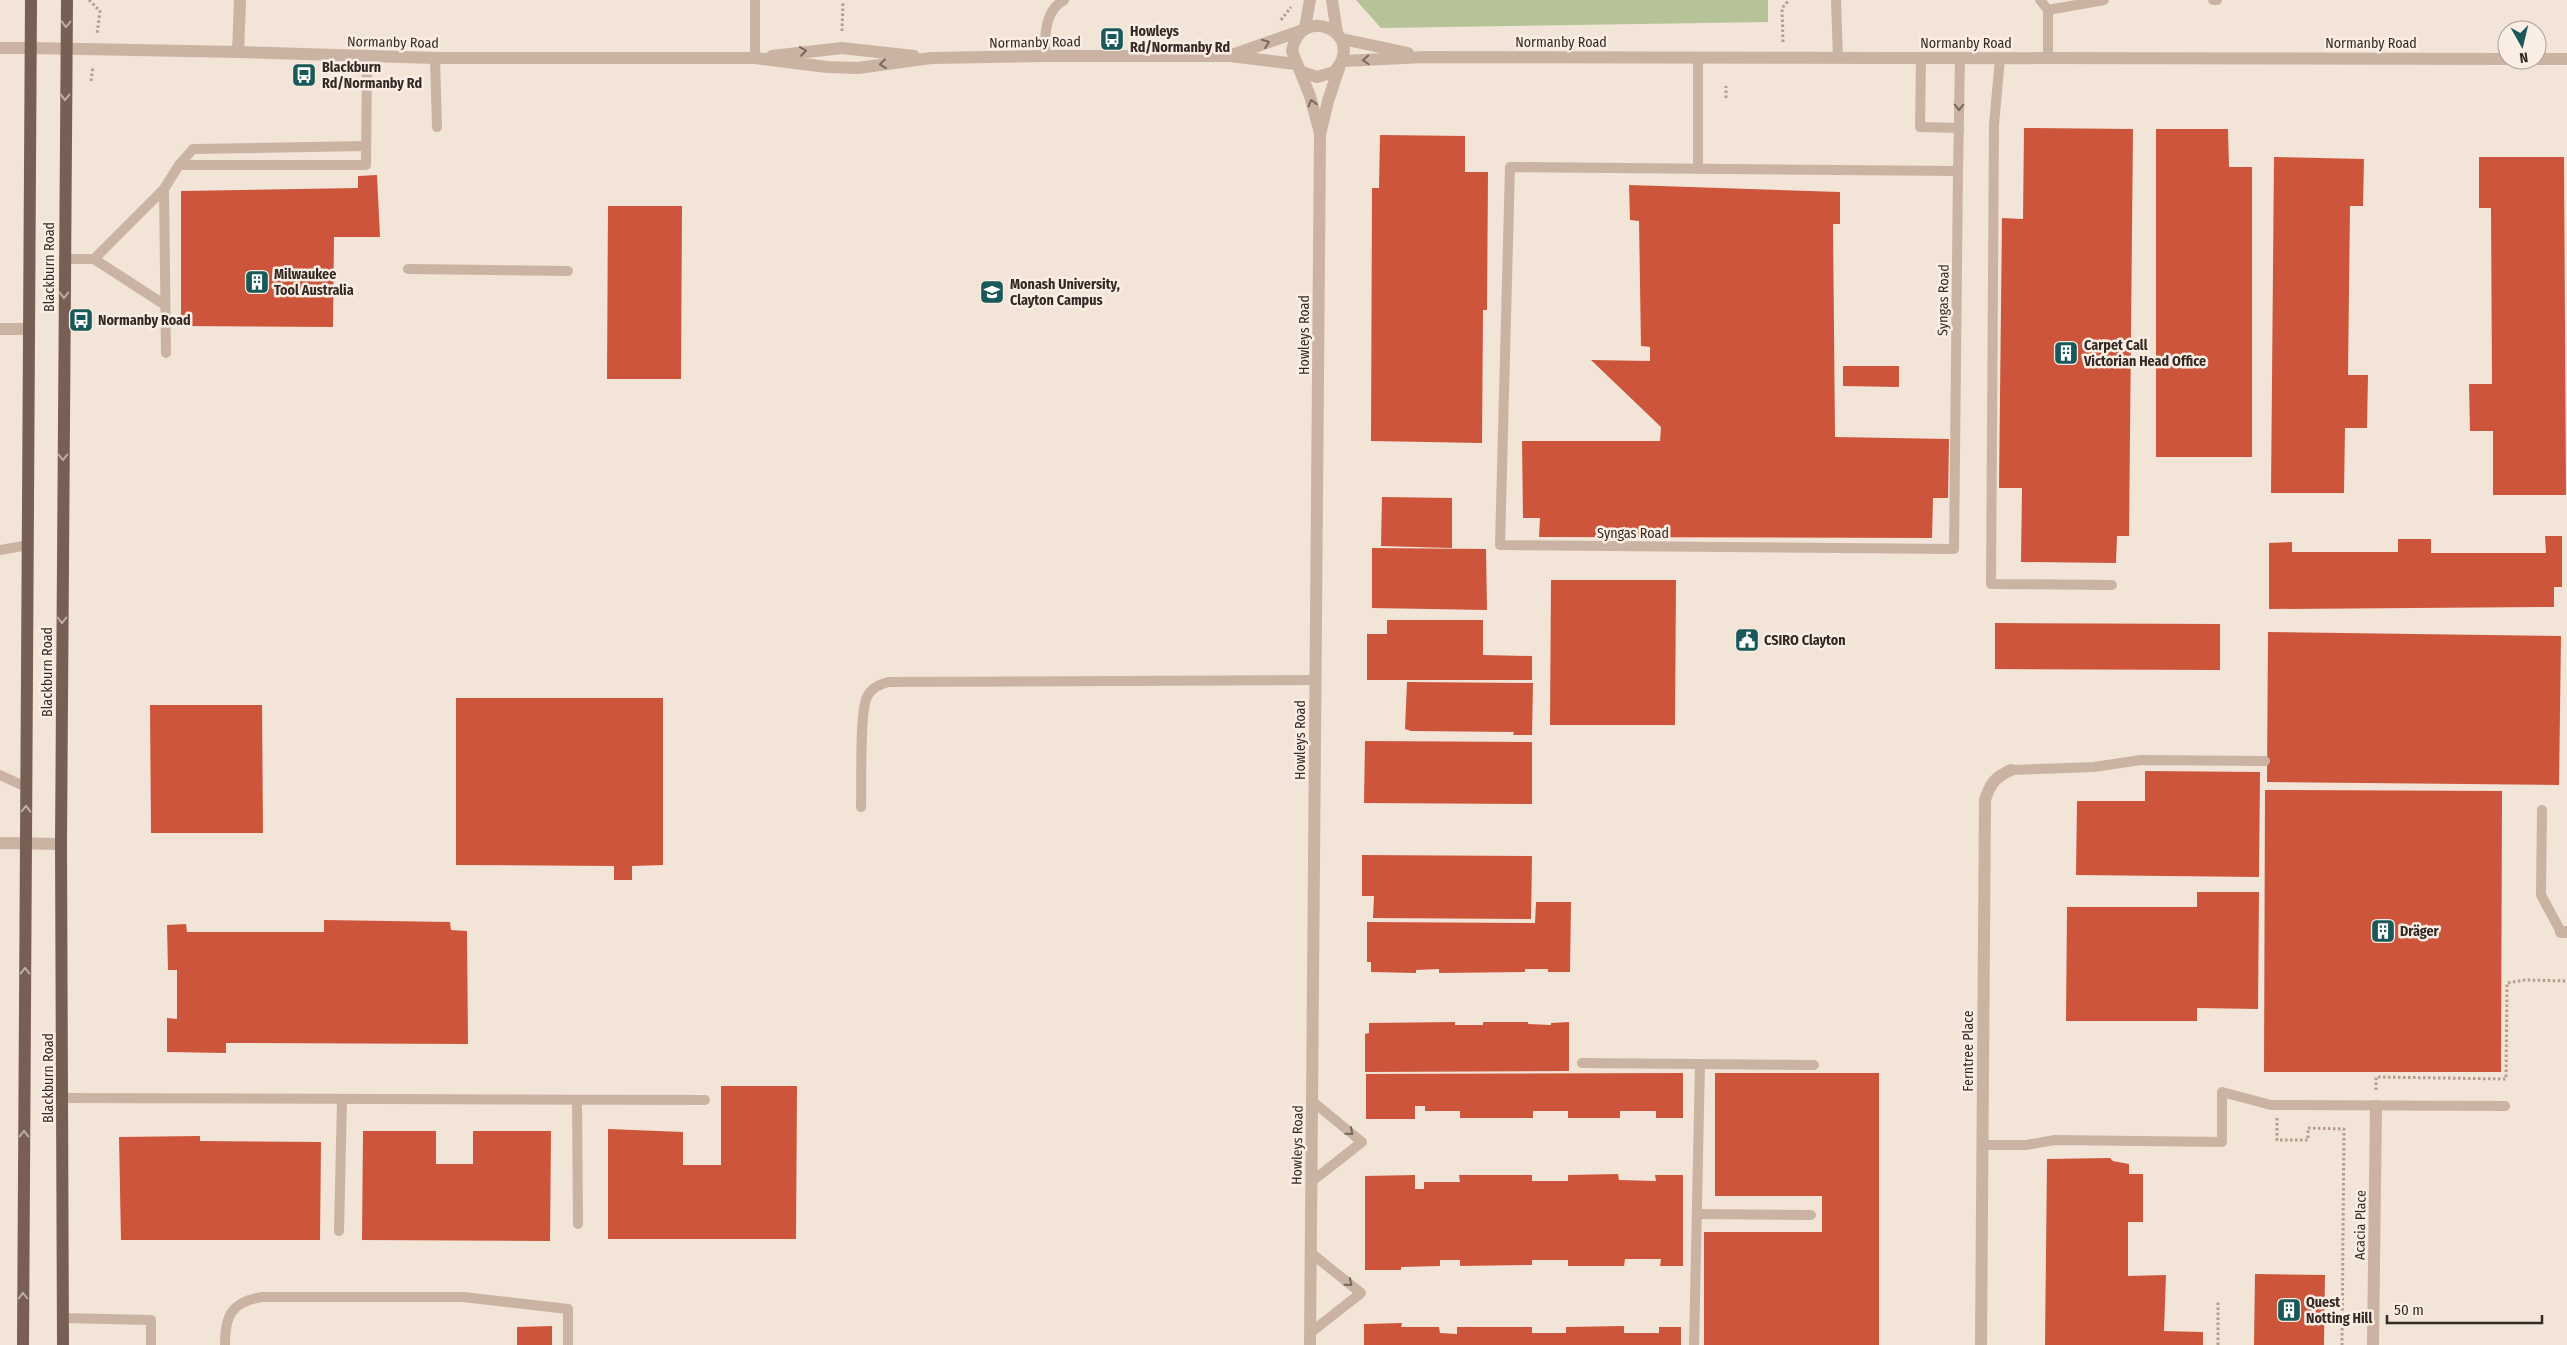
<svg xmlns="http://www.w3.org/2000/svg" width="2567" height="1345" viewBox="0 0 2567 1345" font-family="'Fira Sans Condensed',sans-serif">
  <rect width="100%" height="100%" fill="#f2e4d7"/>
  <polygon fill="#b6c297" points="1356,0 1768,0 1768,22 1381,28"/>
  <g fill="#cd553b">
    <polygon points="2024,128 2133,129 2129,536 2117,536 2116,563 2021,562 2022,488 1999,488 2002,218 2023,219"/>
    <polygon points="2156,129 2228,129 2229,167 2252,167 2252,457 2156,457"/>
    <polygon points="1380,135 1465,136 1465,172 1488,172 1487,310 1483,310 1482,443 1371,441 1372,188 1379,188"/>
    <polygon points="2274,157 2364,159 2363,206 2350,206 2348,375 2368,375 2367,428 2345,428 2344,493 2271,493"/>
    <polygon points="2479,157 2564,157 2566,495 2493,495 2493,431 2470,431 2469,384 2492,384 2491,208 2479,208"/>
    <polygon points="377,175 380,237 334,237 333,327 181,326 181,191 358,188 358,176"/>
    <polygon points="1629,185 1840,192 1840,224 1833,224 1835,437 1949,439 1948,498 1933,498 1932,538 1539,537 1540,518 1523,518 1522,441 1660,441 1661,427 1591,360 1650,361 1650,347 1641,346 1639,221 1630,220"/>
    <polygon points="608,206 682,206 681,379 607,379"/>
    <polygon points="1843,366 1899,366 1899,387 1843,386"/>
    <polygon points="1382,497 1452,498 1452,548 1381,546"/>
    <polygon points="2545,536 2562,536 2562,587 2554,587 2554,607 2269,609 2269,543 2292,542 2292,552 2398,552 2398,539 2431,539 2431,553 2546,553"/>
    <polygon points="1372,548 1486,549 1487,610 1372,608"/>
    <polygon points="1551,580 1676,580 1675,725 1550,725"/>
    <polygon points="1387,620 1483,620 1483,655 1532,656 1532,680 1367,680 1367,634 1387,634"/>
    <polygon points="1995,623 2220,624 2220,670 1995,669"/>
    <polygon points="2268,632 2561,636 2559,785 2267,782"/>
    <polygon points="1407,682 1533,683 1532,735 1513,735 1514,732 1411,731 1405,729"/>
    <polygon points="456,698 663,698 663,865 632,866 632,880 614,880 614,866 456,865"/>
    <polygon points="150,705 262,705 263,833 151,833"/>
    <polygon points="1365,741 1532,742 1532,804 1364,803"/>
    <polygon points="2145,771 2260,772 2259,877 2076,875 2077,801 2145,801"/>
    <polygon points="2265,790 2502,791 2501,1072 2264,1072"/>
    <polygon points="1362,855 1532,856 1531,919 1373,918 1374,896 1362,896"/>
    <polygon points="2197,892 2259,892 2258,1009 2197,1008 2197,1021 2066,1021 2067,907 2197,907"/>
    <polygon points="1536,902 1571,902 1570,972 1548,972 1548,969 1525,969 1525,972 1439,973 1439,969 1416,970 1416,973 1371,972 1371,962 1367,962 1367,922 1535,923"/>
    <polygon points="324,920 450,922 451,930 467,931 468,1044 226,1043 226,1053 167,1052 167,1018 177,1019 177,970 168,970 167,925 186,924 187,932 324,932"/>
    <polygon points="1455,1022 1455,1025 1483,1025 1483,1022 1528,1022 1528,1024 1551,1025 1551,1023 1569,1022 1569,1071 1365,1072 1365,1034 1369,1033 1369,1023"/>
    <polygon points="1683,1073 1683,1118 1656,1118 1656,1111 1620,1111 1620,1118 1568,1118 1568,1111 1533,1111 1533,1118 1460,1118 1460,1111 1425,1111 1425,1106 1415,1106 1415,1119 1366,1119 1366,1074"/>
    <polygon points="1715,1073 1879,1073 1879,1345 1704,1345 1704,1232 1822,1232 1822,1196 1715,1196"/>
    <polygon points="721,1086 797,1086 796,1239 608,1239 608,1129 683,1132 683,1165 721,1165"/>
    <polygon points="363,1131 436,1131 436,1164 473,1164 473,1131 551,1131 550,1241 362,1240"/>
    <polygon points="200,1136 200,1141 321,1142 320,1240 121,1240 119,1137"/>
    <polygon points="2110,1158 2113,1161 2129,1164 2129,1174 2143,1174 2143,1222 2128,1222 2128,1276 2166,1275 2164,1331 2203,1332 2203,1345 2045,1345 2047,1159"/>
    <polygon points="1618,1174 1619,1180 1656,1181 1655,1175 1683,1175 1683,1266 1660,1266 1661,1259 1625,1259 1624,1266 1568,1266 1568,1260 1532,1260 1532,1265 1460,1266 1460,1260 1440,1260 1440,1266 1401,1267 1401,1270 1365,1270 1365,1176 1415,1175 1415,1189 1424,1189 1424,1182 1460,1182 1459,1175 1532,1175 1532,1181 1568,1181 1568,1175"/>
    <polygon points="2255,1274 2325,1275 2324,1345 2254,1345"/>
    <polygon points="1402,1323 1401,1327 1439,1327 1440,1333 1457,1334 1457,1327 1532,1327 1532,1333 1566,1333 1566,1327 1624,1326 1624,1333 1659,1333 1659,1327 1681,1327 1681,1345 1364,1345 1364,1324"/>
    <polygon points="552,1326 552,1345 517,1345 517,1327"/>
  </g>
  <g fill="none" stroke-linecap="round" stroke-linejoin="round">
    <g stroke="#b79c8d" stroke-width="3" stroke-dasharray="2.5 2.5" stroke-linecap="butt">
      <polyline points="89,0 100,11 97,35"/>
      <polyline points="1281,20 1291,7"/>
      <polyline points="842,31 843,2"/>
      <polyline points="1783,42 1782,8 1789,0"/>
      <polyline points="91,81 93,66"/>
      <polyline points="1726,98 1726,86"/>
      <polyline points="2376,1090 2376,1077 2506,1079 2507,983 2525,980 2567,981"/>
      <polyline points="2277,1118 2277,1140 2308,1140 2308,1128 2344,1129 2342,1345"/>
      <polyline points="2218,1345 2218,1300"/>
    </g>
    <g stroke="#cbb3a3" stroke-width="10">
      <polyline points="1836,0 1838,58"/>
      <polyline points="2040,0 2048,10 2104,0"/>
      <polyline points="2213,0 2217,0"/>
      <path d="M1045 56C1045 36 1044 11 1064 0"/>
      <polyline points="435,58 437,127"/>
      <polyline points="755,58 755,0"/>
      <polyline points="1698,58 1698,169"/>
      <polyline points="1921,58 1920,127 1959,128"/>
      <polyline points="2000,58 1994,125 1991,584 2112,585"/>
      <polyline points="2048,58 2048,10"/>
      <polyline points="179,165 366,165 367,57"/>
      <polygon points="1510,167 1958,171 1954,549 1500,545"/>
      <polyline points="1958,171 1960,58"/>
      <polyline points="164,189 94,259 165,305"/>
      <polyline points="64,259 94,259"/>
      <polyline points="408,269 568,271"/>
      <polyline points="166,353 164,189 179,165 193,149 366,146"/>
      <polyline points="0,550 28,545"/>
      <polyline points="2011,770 2094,767 2141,760 2265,761"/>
      <polyline points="0,775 26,787"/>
      <path d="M861 807C862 785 859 713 867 697 871 688 879 685 888 682L1316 680"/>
      <polyline points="2542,810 2541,895 2561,932"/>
      <polyline points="1582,1063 1814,1065"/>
      <polyline points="63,1098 705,1100"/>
      <polyline points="577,1100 578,1224"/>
      <polyline points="1983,1145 2026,1145 2055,1140 2222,1142 2222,1092 2271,1105 2505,1106"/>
      <polyline points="1311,1182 1362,1142 1312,1101"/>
      <polyline points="1697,1214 1811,1215"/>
      <polyline points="339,1231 342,1099"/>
      <polyline points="63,1318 151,1320 151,1345"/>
      <polyline points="1310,1333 1361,1293 1311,1253"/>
      <path d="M225 1345C225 1316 231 1302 262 1297H463L568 1309V1345"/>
      <polyline points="1694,1345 1700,1064"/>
    </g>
    <g stroke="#cbb3a3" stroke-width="12">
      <polyline points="1332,0 1337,33"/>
      <polyline points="1305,28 1310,0"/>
      <polyline points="0,48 31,48"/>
      <polyline points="238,52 240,0"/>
      <polyline points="0,329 29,329"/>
      <polyline points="0,843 61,844"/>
      <polyline points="2561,932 2567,932"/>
      <path d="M1981 1345 1985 800C1990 784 1995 777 2011 770"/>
      <polyline points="2373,1345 2376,1106"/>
    </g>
    <g stroke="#cbb3a3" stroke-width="12">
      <polyline points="1342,39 1408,53"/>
      <polyline points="31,48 238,52 435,58 755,58 827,67 858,68 931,58 1045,56 1230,56 1296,64"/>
      <polyline points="1232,55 1303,30"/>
      <polyline points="772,56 842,48 914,56"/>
      <polyline points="2537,59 2567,59"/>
      <polyline points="1343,61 1425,57 2507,59"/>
      <path d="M1302 72 1317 77 1334 72C1369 33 1300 2 1292 51L1310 96 1320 133"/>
      <polyline points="1310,1345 1320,135 1328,101 1340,65"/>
    </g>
    <g stroke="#785f55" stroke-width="12">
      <polyline points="23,1345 31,0"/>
      <polyline points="63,1345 61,844 67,0"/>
    </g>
  </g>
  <defs><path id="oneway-chevron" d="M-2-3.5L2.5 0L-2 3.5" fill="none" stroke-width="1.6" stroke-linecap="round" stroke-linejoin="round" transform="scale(1.25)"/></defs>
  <g stroke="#c0aea4">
    <use href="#oneway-chevron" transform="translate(66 24) rotate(91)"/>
    <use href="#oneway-chevron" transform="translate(65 97) rotate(91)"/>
    <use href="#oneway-chevron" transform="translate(64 295) rotate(90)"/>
    <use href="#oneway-chevron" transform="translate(63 457) rotate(90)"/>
    <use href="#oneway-chevron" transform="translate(62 620) rotate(90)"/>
    <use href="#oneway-chevron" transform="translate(26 809) rotate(-89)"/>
    <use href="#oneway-chevron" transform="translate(25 971) rotate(-90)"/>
    <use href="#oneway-chevron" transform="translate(24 1134) rotate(-90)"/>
    <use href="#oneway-chevron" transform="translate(23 1296) rotate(-90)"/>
  </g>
  <g stroke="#78675e">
    <use href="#oneway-chevron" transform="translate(1266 43) rotate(-20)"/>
    <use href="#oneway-chevron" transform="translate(803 51) rotate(-8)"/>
    <use href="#oneway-chevron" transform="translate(1366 60) rotate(177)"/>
    <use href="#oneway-chevron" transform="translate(883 64) rotate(173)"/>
    <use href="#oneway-chevron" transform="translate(1312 103) rotate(-105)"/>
    <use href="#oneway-chevron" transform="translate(1959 107) rotate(90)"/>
    <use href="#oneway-chevron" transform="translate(1350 1132) rotate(39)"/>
    <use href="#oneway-chevron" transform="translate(1349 1283) rotate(39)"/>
  </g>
  <defs>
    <symbol id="bus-square" viewBox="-11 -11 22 22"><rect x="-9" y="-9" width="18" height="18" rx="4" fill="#195959" stroke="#faeee4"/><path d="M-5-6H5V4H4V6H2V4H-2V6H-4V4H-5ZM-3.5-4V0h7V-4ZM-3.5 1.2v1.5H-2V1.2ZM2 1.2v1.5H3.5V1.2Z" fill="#fff"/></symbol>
    <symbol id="building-square" viewBox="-11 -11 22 22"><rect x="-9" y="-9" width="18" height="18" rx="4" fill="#195959" stroke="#faeee4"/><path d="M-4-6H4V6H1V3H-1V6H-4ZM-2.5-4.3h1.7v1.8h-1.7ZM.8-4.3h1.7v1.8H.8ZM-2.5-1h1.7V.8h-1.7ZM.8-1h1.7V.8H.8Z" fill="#fff"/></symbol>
    <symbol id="university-square" viewBox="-11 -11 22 22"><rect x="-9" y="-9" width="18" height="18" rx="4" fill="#195959" stroke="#faeee4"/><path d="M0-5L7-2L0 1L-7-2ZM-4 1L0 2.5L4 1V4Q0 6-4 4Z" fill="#fff"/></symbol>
    <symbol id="civic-square" viewBox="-11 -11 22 22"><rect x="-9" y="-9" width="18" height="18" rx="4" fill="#195959" stroke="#faeee4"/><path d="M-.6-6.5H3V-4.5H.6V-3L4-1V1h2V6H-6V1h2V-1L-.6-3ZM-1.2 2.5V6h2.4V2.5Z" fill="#fff"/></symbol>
  </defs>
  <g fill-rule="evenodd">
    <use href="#bus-square" x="1098" y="25" width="28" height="28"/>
    <use href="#bus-square" x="290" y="61" width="28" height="28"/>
    <use href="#building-square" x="243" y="268" width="28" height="28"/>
    <use href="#university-square" x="978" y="278" width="28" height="28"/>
    <use href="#bus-square" x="67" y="306" width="28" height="28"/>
    <use href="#building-square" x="2052" y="339" width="28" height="28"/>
    <use href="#civic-square" x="1733" y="626" width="28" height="28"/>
    <use href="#building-square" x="2369" y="917" width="28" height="28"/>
    <use href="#building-square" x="2275" y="1296" width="28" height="28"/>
  </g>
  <g text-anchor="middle" stroke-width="5" stroke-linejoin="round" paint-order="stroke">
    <g font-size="14" font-weight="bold" fill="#352925" stroke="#faeee4" text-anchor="start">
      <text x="1130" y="36">Howleys<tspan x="1130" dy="16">Rd/Normanby Rd</tspan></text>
      <text x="322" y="72">Blackburn<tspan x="322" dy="16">Rd/Normanby Rd</tspan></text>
      <text x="274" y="279">Milwaukee<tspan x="274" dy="16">Tool Australia</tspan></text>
      <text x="1010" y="289">Monash University,<tspan x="1010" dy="16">Clayton Campus</tspan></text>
      <text x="98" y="325">Normanby Road</text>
      <text x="2084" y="350">Carpet Call<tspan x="2084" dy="16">Victorian Head Office</tspan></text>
      <text x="1764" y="645">CSIRO Clayton</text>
      <text x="2400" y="936">Dräger</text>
      <text x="2306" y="1307">Quest<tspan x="2306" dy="16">Notting Hill</tspan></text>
    </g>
    <g font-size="14" fill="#352925" stroke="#faeee4">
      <text transform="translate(393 42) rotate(1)" y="5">Normanby Road</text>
      <text transform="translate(1035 42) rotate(-1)" y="5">Normanby Road</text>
      <text x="1561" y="47">Normanby Road</text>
      <text x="1966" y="48">Normanby Road</text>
      <text x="2371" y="48">Normanby Road</text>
      <text transform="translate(49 267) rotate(-90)" y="5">Blackburn Road</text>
      <text transform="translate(1943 300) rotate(-89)" y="5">Syngas Road</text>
      <text transform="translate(1304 335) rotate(-90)" y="5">Howleys Road</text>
      <text x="1633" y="538">Syngas Road</text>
      <text transform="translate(47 672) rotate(-90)" y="5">Blackburn Road</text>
      <text transform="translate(1300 740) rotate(-90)" y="5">Howleys Road</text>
      <text transform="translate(1968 1051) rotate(-90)" y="5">Ferntree Place</text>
      <text transform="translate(48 1078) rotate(-90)" y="5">Blackburn Road</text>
      <text transform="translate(1297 1145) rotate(-89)" y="5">Howleys Road</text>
      <text transform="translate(2360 1225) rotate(-89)" y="5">Acacia Place</text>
    </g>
  </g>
  <g transform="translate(2522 45) rotate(172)"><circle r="24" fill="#faeee4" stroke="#ab9f98"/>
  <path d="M0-4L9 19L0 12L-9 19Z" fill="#195959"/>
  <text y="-8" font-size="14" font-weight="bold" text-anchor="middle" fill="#352925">N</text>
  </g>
  <path d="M2387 1315v8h155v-8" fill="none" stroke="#352925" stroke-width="2.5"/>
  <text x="2394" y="1315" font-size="15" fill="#352925" stroke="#faeee4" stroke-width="4" paint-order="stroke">50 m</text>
</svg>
